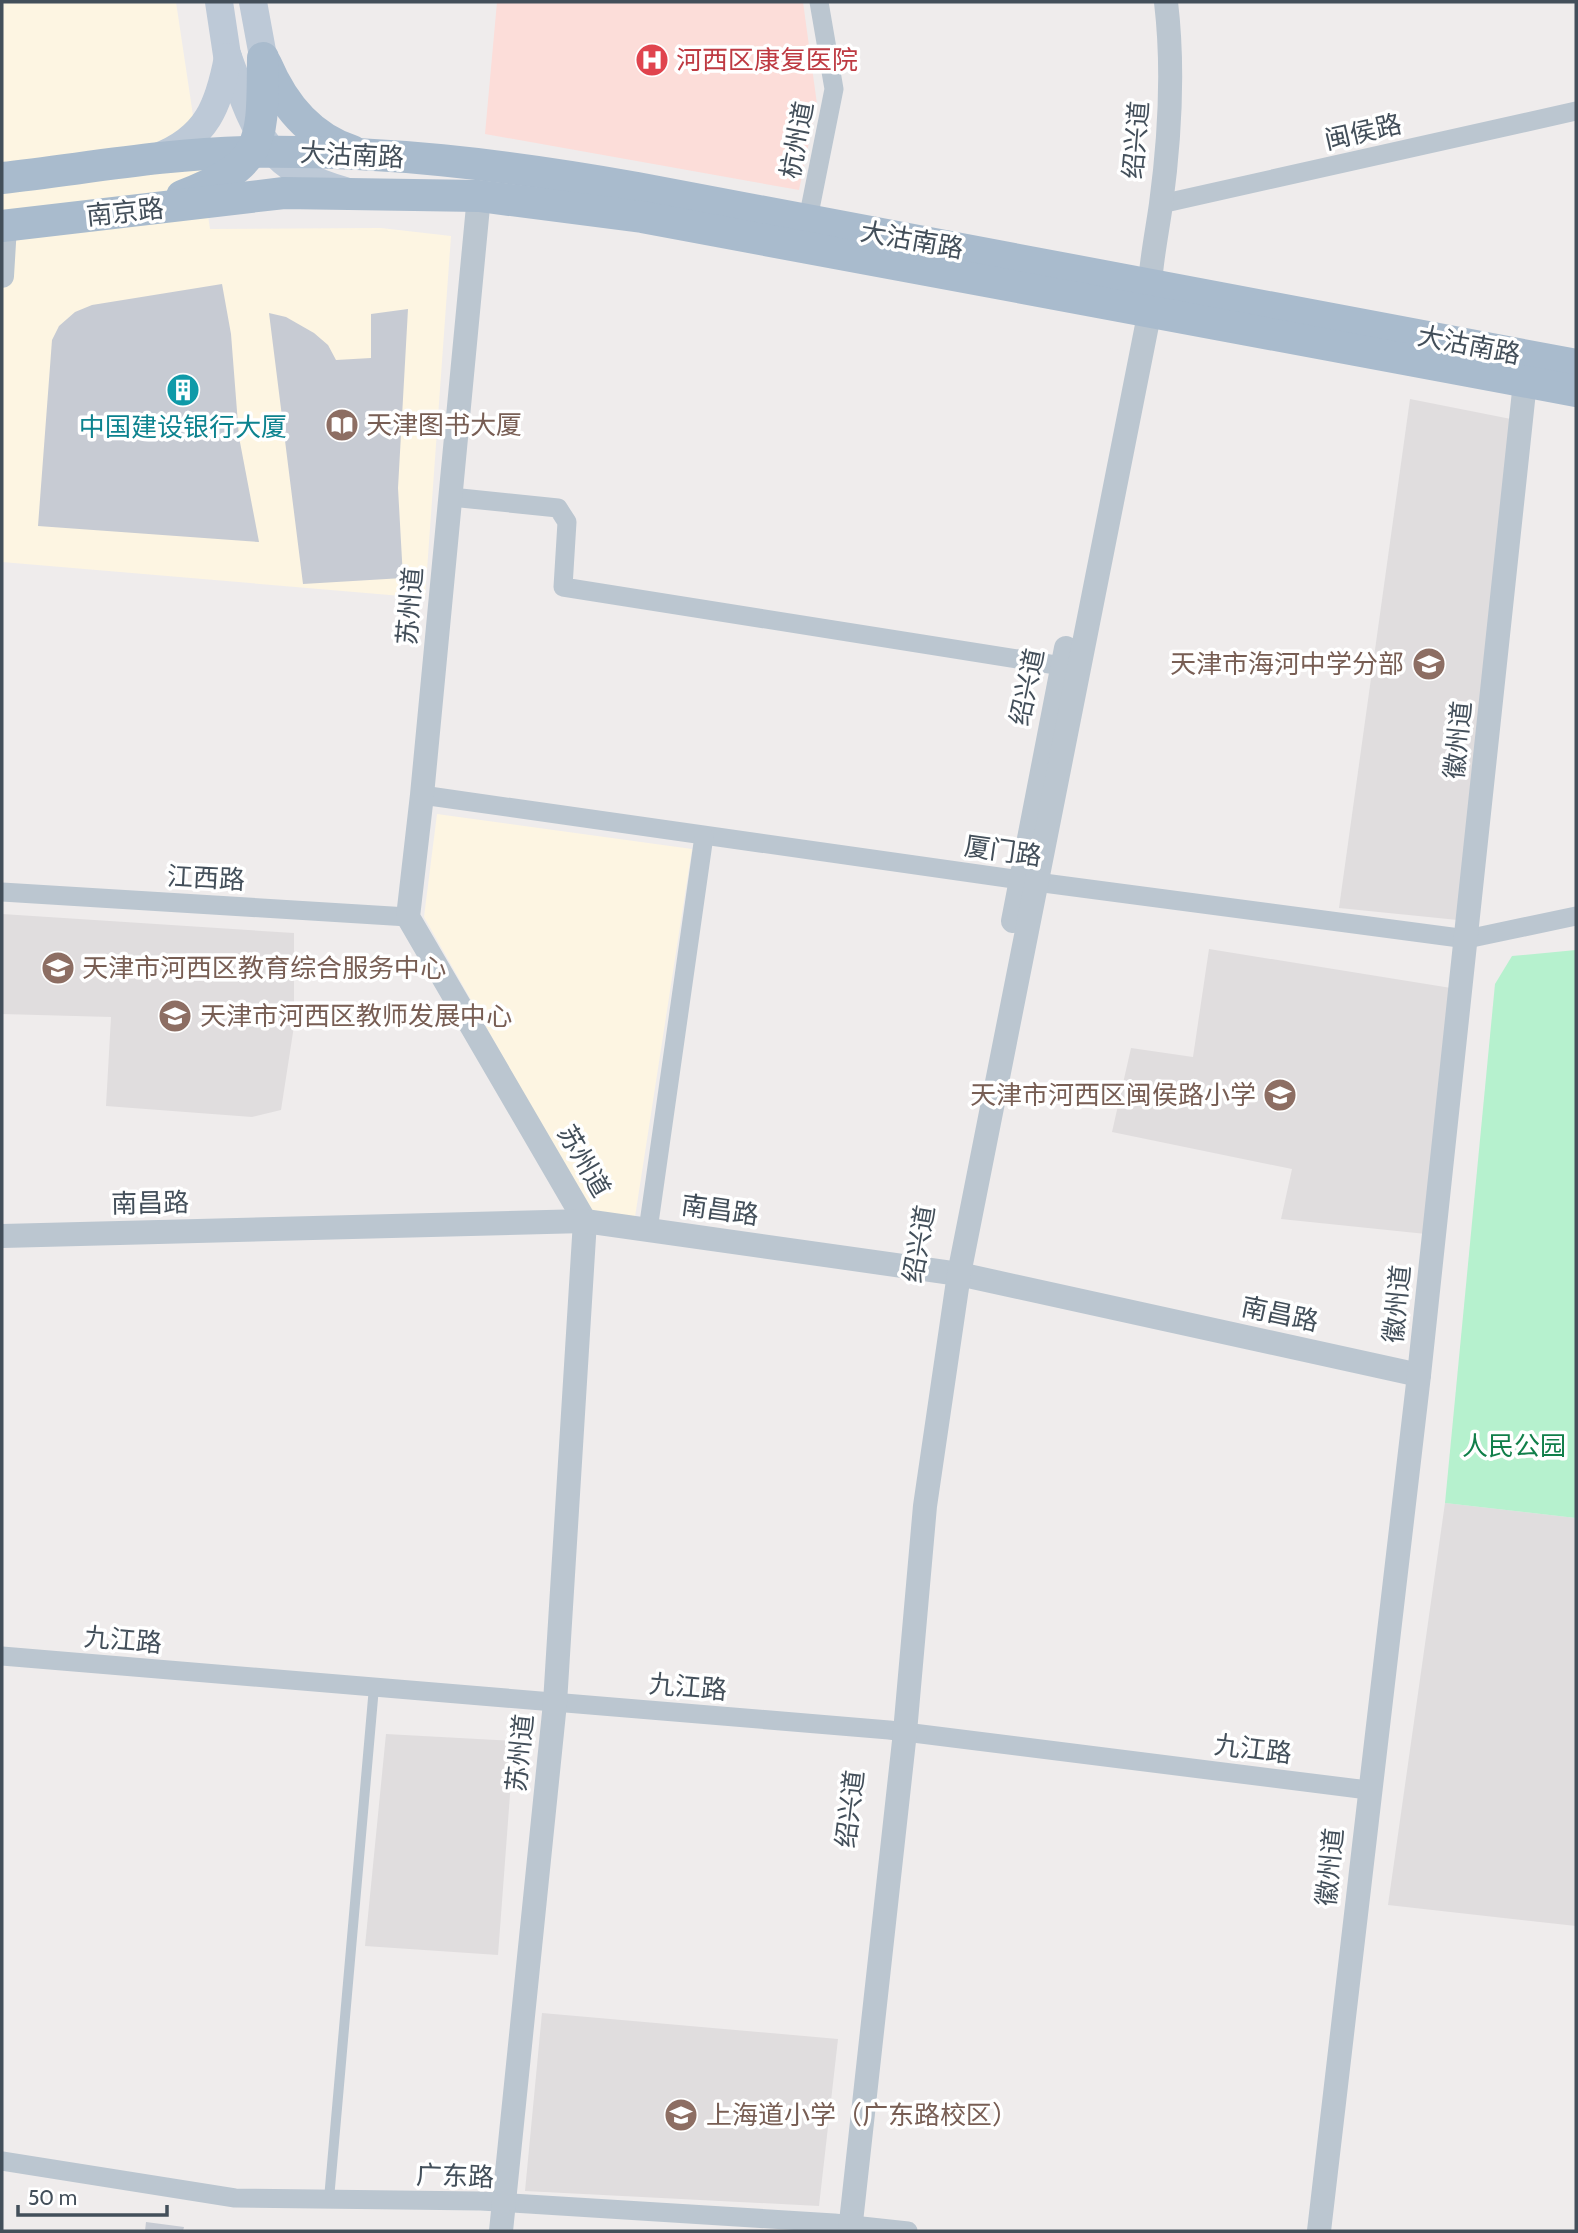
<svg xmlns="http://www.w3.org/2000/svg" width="1578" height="2233" viewBox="0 0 1578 2233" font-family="Cabin,'Noto Sans SC',sans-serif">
  <rect width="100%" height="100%" fill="#efecec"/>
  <g fill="#fdf5e2">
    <polygon points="2,2 176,2 210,229 381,228 451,236 425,598 2,562"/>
    <polygon points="437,814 692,849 635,1217 591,1212 424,917"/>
  </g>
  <g fill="#e0ddde">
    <polygon points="1410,399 1511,419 1458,920 1339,908"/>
    <polygon points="2,914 294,933 294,1026 281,1110 252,1117 106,1106 111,1017 2,1014"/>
    <polygon points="1209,949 1451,988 1426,1234 1281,1219 1292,1169 1112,1132 1131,1048 1193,1057"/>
    <polygon points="1445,1503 1576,1518 1576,1926 1388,1905"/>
    <polygon points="386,1734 514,1741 498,1955 365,1946"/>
    <polygon points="542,2013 838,2039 819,2206 525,2191"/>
  </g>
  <polygon fill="#fcddd9" points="497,2 803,2 817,104 799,190 485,134"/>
  <polygon fill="#b6f1ce" points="1576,950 1576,1518 1445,1503 1495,984 1512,956"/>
  <g fill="#c7cbd3">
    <polygon points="222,284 231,334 239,437 259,542 38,526 52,340 59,326 75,312 92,305"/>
    <polygon points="408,309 398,488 403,578 303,584 269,313 286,317 314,333 328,345 336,360 371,358 371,314"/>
    <polygon points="146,2222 184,2227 183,2231 145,2231"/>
  </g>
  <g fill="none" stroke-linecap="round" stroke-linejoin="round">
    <polyline stroke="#bbc6d0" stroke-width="10" points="329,2199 374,1687"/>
    <g stroke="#bbc6d0" stroke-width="19">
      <polyline points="1161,204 1576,111"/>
      <polyline points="806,229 834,89 819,2"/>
      <polyline points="451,497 558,508 567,522 563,587 1062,666"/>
      <polyline points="422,795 1021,880 1467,939 1576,916"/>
      <polyline points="2,892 408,917"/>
      <polyline points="648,1230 704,836"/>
      <polyline points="2,1656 889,1730 1368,1790"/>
      <polyline points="2,2161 235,2198 481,2201 834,2223 908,2231"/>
    </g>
    <g stroke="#bbc6d0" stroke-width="24">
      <polyline points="479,196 422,795 408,917 585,1221 555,1703 501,2231"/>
      <polyline points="2,276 5,226"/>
      <polyline points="1013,921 1066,648"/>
      <polyline points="2,1236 585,1221 959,1274 1419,1375"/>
      <path d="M850 2231 905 1732 925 1506 959 1274 1150 310C1148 274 1156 240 1161 204 1170 137 1174 69 1166 2"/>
      <polyline points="1319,2231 1419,1375 1525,382"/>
    </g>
    <g stroke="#bdc9d7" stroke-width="28">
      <polyline points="219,2 230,75"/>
      <polyline points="253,2 267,78"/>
      <path d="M228 57C255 130 263 168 345 191"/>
      <path d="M157 157C207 138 219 105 228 57"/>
    </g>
    <g stroke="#a9bbcd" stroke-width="32">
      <path d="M266 64C283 104 309 137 352 151"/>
      <path d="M2 178C82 169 164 154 245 152 377 149 508 165 637 188L1576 365"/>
      <path d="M182 196C267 164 262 141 263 58"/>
      <polyline points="2,226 284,193 479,196 642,217 1576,391"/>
    </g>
  </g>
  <defs>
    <symbol id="hospital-disc" viewBox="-11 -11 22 22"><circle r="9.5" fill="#e0444e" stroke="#fff"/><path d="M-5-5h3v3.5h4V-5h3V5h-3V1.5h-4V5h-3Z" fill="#fff"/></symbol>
    <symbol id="building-disc" viewBox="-11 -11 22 22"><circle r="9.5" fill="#0f9aa8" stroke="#fff"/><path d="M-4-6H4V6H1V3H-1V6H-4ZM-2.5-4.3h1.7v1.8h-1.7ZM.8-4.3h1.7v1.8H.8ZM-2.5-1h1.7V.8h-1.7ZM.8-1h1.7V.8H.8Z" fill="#fff"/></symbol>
    <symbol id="library-disc" viewBox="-11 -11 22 22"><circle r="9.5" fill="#8d6e63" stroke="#fff"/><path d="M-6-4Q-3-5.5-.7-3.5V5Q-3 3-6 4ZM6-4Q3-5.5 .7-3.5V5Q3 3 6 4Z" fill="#fff"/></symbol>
    <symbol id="school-disc" viewBox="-11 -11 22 22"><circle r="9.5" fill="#8d6e63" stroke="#fff"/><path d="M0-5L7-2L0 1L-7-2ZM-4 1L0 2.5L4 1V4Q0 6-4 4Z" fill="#fff"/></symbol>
  </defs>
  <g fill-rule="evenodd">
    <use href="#hospital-disc" x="633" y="41" width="38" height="38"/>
    <use href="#building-disc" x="164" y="371" width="38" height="38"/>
    <use href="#library-disc" x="323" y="406" width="38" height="38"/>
    <use href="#school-disc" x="1410" y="645" width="38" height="38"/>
    <use href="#school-disc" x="39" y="949" width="38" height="38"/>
    <use href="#school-disc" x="156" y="997" width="38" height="38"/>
    <use href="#school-disc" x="1261" y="1076" width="38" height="38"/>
    <use href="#school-disc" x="662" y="2096" width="38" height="38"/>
  </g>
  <g text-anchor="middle" stroke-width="7" stroke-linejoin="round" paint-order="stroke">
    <g font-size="26" fill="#be3a42" stroke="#fff" text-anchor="start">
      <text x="676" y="69">河西区康复医院</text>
    </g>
    <g font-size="26" fill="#434f5a" stroke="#fff">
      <text transform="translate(1363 132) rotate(-13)" y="9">闽侯路</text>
      <text transform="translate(797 140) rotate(-79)" y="9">杭州道</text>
      <text transform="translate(1136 140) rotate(-85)" y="9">绍兴道</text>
      <text transform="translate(352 155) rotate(3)" y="9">大沽南路</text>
      <text transform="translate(125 212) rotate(-6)" y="9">南京路</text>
      <text transform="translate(912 240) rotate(10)" y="9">大沽南路</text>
      <text transform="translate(1469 345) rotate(11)" y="9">大沽南路</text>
      <text transform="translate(410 606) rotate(-85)" y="9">苏州道</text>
      <text transform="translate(1027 687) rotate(-78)" y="9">绍兴道</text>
      <text transform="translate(1458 740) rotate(-84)" y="9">徽州道</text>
      <text transform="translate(1003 851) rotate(8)" y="9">厦门路</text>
      <text transform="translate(206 878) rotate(3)" y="9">江西路</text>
      <text transform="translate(584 1161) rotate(60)" y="9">苏州道</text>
      <text transform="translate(150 1203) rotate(-1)" y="9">南昌路</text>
      <text transform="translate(720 1210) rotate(8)" y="9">南昌路</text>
      <text transform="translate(919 1244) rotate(-80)" y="9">绍兴道</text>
      <text transform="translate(1397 1304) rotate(-84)" y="9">徽州道</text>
      <text transform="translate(1280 1314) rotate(12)" y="9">南昌路</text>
      <text transform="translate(123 1640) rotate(5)" y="9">九江路</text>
      <text transform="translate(688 1687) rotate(5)" y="9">九江路</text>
      <text transform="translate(1253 1749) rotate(7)" y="9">九江路</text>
      <text transform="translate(520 1753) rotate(-84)" y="9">苏州道</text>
      <text transform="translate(850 1809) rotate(-83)" y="9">绍兴道</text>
      <text transform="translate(1330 1867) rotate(-84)" y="9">徽州道</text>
      <text transform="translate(455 2176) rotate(2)" y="9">广东路</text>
    </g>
    <g font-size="26" fill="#785e54" stroke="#fff" text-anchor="start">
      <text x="366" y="434">天津图书大厦</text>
      <text x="1404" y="673" text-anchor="end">天津市海河中学分部</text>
      <text x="82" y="977">天津市河西区教育综合服务中心</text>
      <text x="200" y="1025">天津市河西区教师发展中心</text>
      <text x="1256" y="1104" text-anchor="end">天津市河西区闽侯路小学</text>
      <text x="706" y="2124">上海道小学（广东路校区）</text>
    </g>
    <g font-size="26" fill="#0d838f" stroke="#fff">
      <text x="183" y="436">中国建设银行大厦</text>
    </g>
    <g font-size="26" fill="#117f4a" stroke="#fff">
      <text x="1514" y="1455">人民公园</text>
    </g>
  </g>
  <rect width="1578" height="2233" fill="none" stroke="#434f5a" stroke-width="7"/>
  <path d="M18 2205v10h149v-10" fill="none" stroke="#434f5a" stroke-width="3.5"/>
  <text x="28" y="2205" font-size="21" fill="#434f5a" stroke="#ffffff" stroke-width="5" paint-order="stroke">50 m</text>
</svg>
